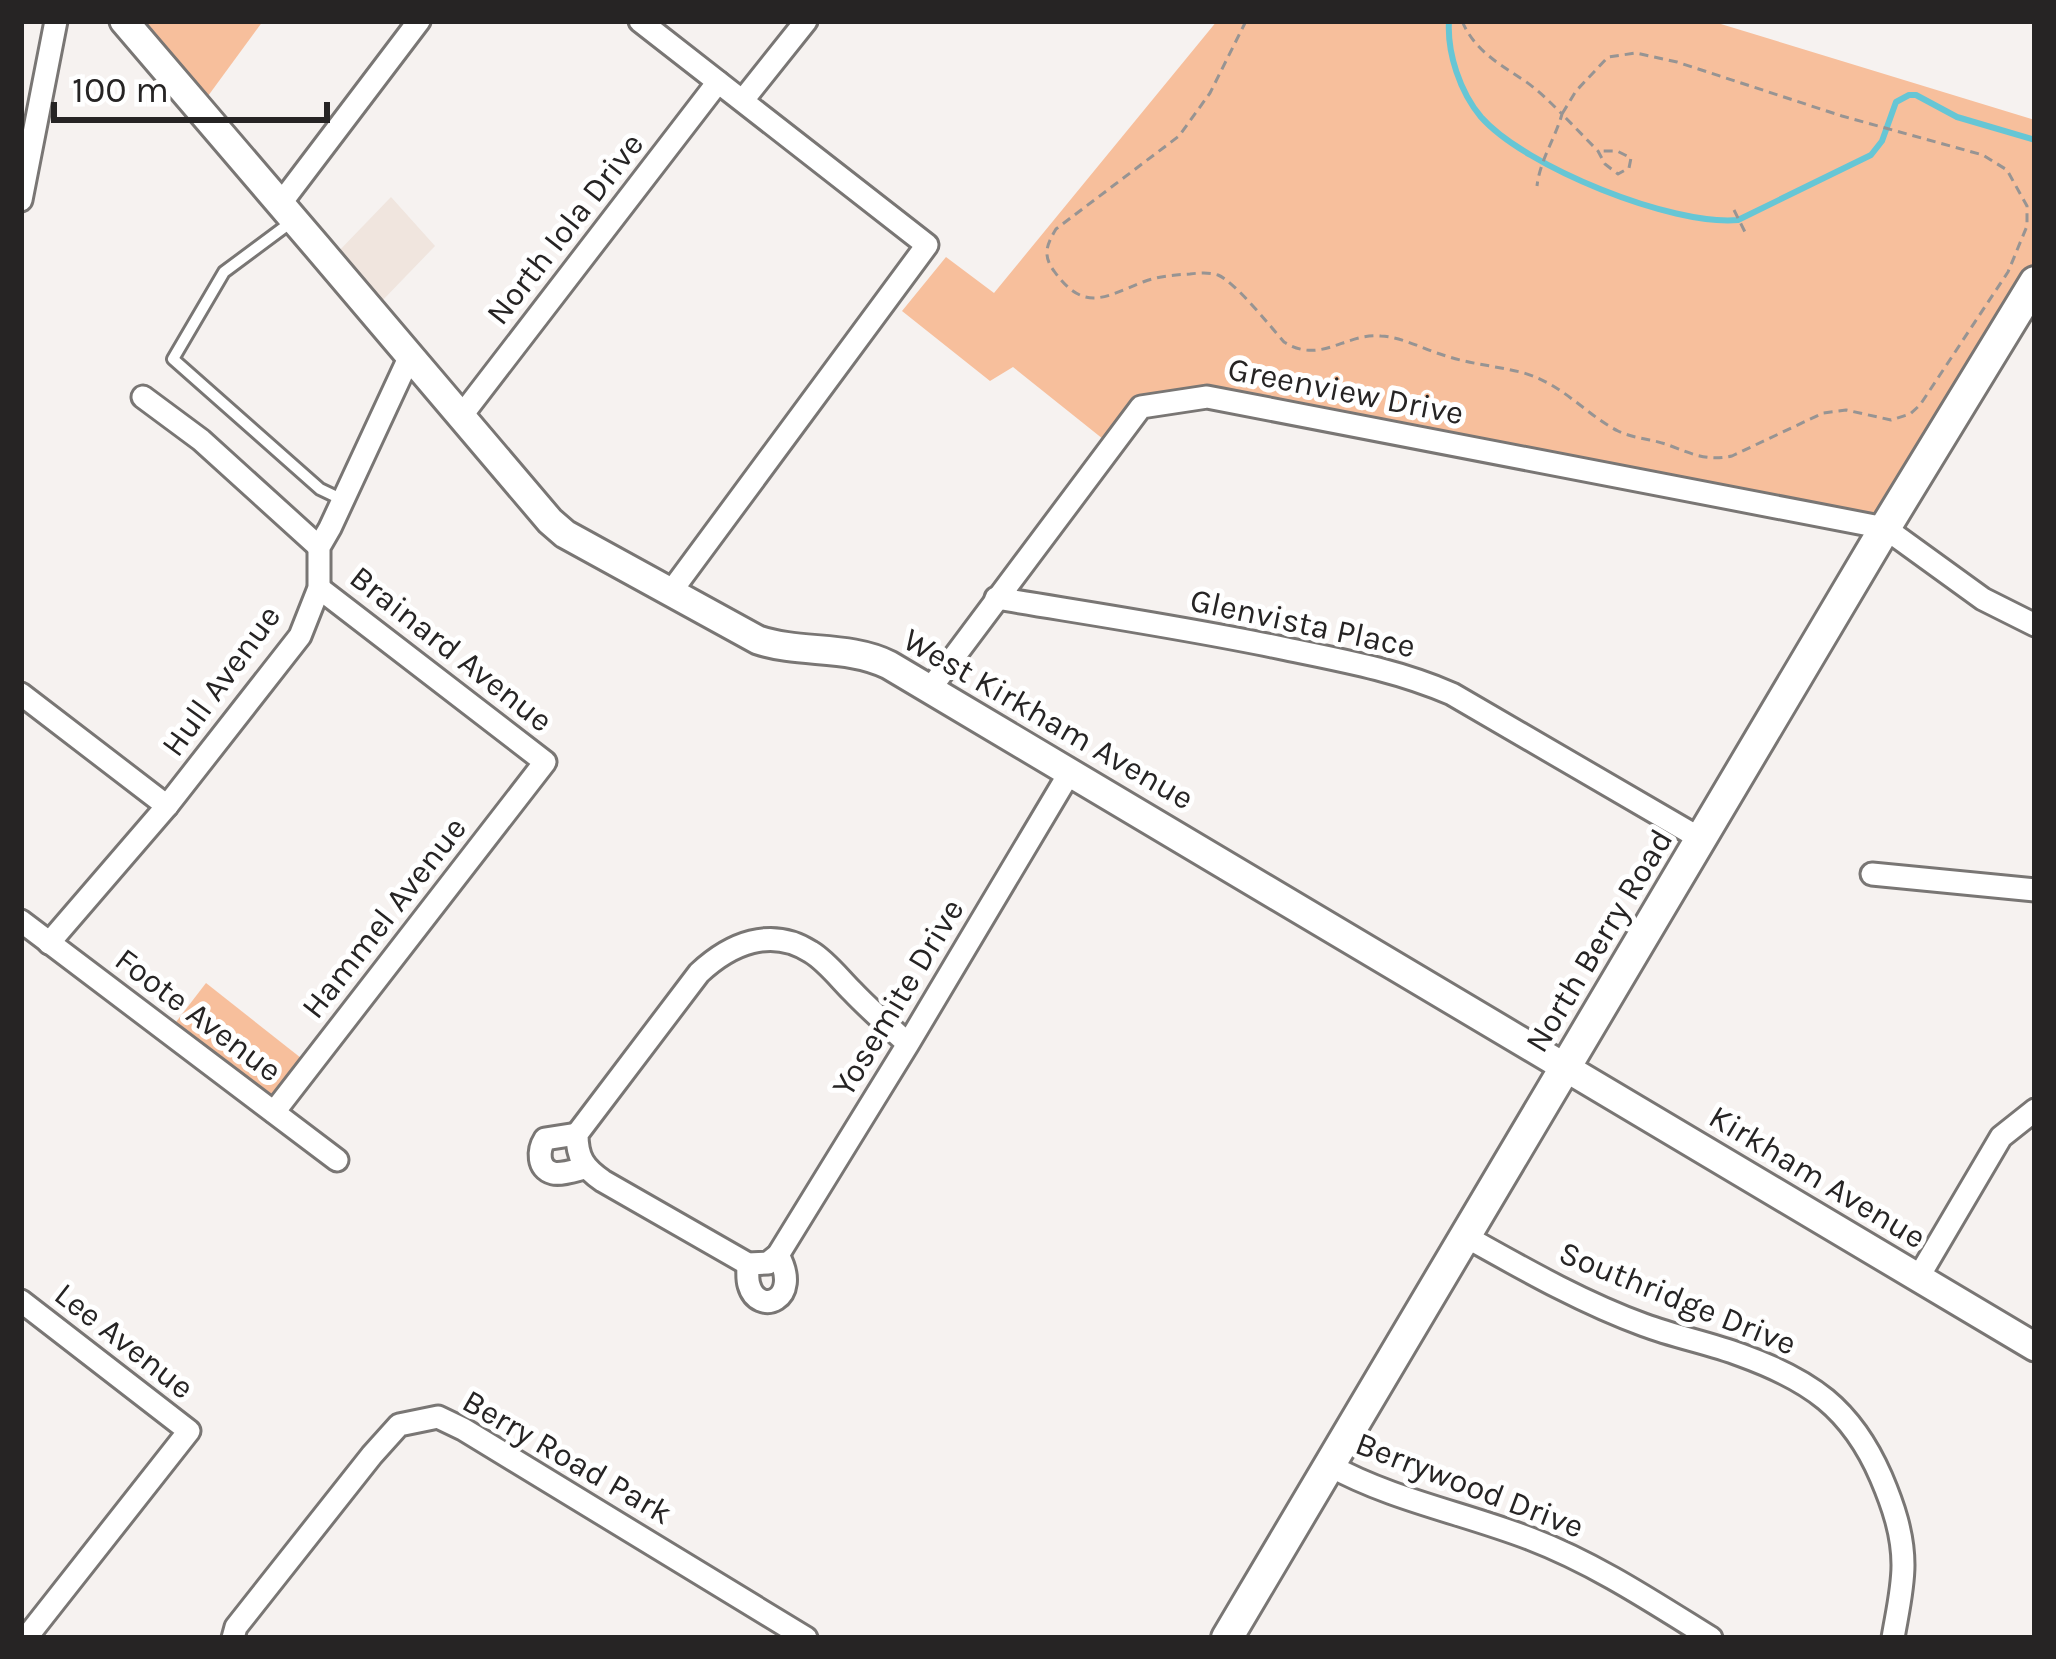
<svg xmlns="http://www.w3.org/2000/svg" width="2056" height="1659" viewBox="0 0 2056 1659" font-family="Karla,sans-serif">
  <rect width="100%" height="100%" fill="#f6f2f0"/>
  <polygon fill="#f0e5de" points="391,197 435,246 379,304 337,253"/>
  <g fill="#f7bf9c">
    <polygon points="142,21 263,21 208,96"/>
    <path d="M1217 21H1711L2035 120V262L1891 506 1879 513H1866L1193 389C1144 388 1133 406 1103 439L1013 367 990 381 902 311 946 257 994 293Z"/>
    <polygon points="206,983 301,1058 272,1096 176,1022"/>
  </g>
  <g fill="none" stroke-linecap="round" stroke-linejoin="round">
    <path stroke="#66c6d5" stroke-width="6" d="M1449 21C1447 53 1460 92 1481 117 1525 167 1672 226 1738 220L1871 155 1882 141 1896 102 1909 95H1916L1957 117 2035 140"/>
    <defs>
      <polyline id="service" points="294,220 224,272 173,359 320,489 343,500"/>
      <g id="minor">
        <polyline points="640,21 927,245 670,593"/>
        <polyline points="743,100 806,21"/>
        <polyline points="21,200 56,21"/>
        <polyline points="281,203 419,21"/>
        <polyline points="143,397 201,440 319,547"/>
        <polyline points="462,415 718,82"/>
        <path d="M996 598C1092 614 1187 628 1282 648 1340 660 1397 670 1452 694L1701 839"/>
        <polyline points="930,689 1141,407 1207,397 1885,528 1983,599 2035,625"/>
        <polyline points="21,694 167,806"/>
        <polyline points="1872,874 2035,890"/>
        <polyline points="21,921 337,1160"/>
        <polyline points="49,943 167,806 300,636 319,588 319,547 330,528 409,358"/>
        <path d="M908 1044C890 1027 870 1010 852 991 839 978 826 961 811 952 771 926 730 944 699 973L577 1134C577 1158 584 1168 603 1181L748 1264 768 1263 778 1255 908 1044 1070 772"/>
        <polyline points="274,1112 545,762 319,588"/>
        <path d="M577 1134 545 1139C538 1150 537 1169 553 1173 561 1175 576 1170 584 1168"/>
        <path d="M1463 1235C1522 1268 1581 1302 1644 1325 1676 1337 1709 1343 1741 1355 1810 1380 1851 1408 1881 1477 1893 1505 1903 1534 1903 1565 1903 1589 1897 1614 1893 1638"/>
        <path d="M748 1264C748 1271 747 1279 749 1285 758 1317 803 1300 778 1255"/>
        <polyline points="1918,1278 2001,1137 2035,1110"/>
        <polyline points="21,1301 189,1431 26,1638"/>
        <path d="M1329 1465C1392 1500 1464 1513 1531 1539 1596 1564 1653 1602 1711 1638"/>
        <polyline points="233,1638 236,1627 372,1455 399,1425 438,1417 463,1429 806,1638"/>
      </g>
      <path id="tertiary" d="M124 21C267 187 408 354 550 521L565 534 758 640C800 654 849 645 889 665L2035 1347"/>
      <polyline id="secondary" points="1227,1638 1885,528 2035,282"/>
    </defs>
    <use href="#service" stroke="#797674" stroke-width="16"/>
    <use href="#minor" stroke="#797674" stroke-width="27"/>
    <use href="#tertiary" stroke="#797674" stroke-width="33"/>
    <use href="#secondary" stroke="#797674" stroke-width="36"/>
    <g stroke="#979493" stroke-width="3" stroke-dasharray="9 6" stroke-linecap="butt">
      <path d="M1246 21 1210 93 1179 136 1056 229C1047 244 1042 255 1054 271 1084 313 1105 297 1143 282 1158 276 1174 275 1190 274 1198 273 1209 272 1218 275 1235 282 1270 326 1284 342 1321 365 1344 333 1381 336 1402 337 1423 349 1443 355 1469 364 1497 366 1524 373 1564 385 1585 414 1618 431 1634 439 1654 439 1671 446 1694 455 1708 461 1732 456L1823 413 1846 410 1891 420 1910 414 1920 405 2008 272 2027 226V206L2007 170 1983 155 1842 116 1677 62 1636 53 1608 57 1576 91 1562 114 1598 151 1605 164 1618 174 1629 168 1631 158 1617 151H1598"/>
      <path d="M1462 21C1475 51 1498 63 1525 81 1539 91 1550 102 1562 114 1555 139 1540 160 1537 186"/>
      <polyline points="1734,210 1745,232"/>
    </g>
    <use href="#service" stroke="#fff" stroke-width="10"/>
    <use href="#minor" stroke="#fff" stroke-width="21"/>
    <use href="#tertiary" stroke="#fff" stroke-width="27"/>
    <use href="#secondary" stroke="#fff" stroke-width="30"/>
  </g>
  <g text-anchor="middle" stroke-width="10" stroke-linejoin="round" paint-order="stroke">
    <g font-size="33" fill="#262424" stroke="#fff">
      <text transform="translate(564 228) rotate(-52)" y="12">North Iola Drive</text>
      <text transform="translate(1346 390) rotate(11)" y="12">Greenview Drive</text>
      <text transform="translate(1303 622) rotate(12)" y="12">Glenvista Place</text>
      <text transform="translate(452 648) rotate(38)" y="12">Brainard Avenue</text>
      <text transform="translate(220 680) rotate(-54)" y="12">Hull Avenue</text>
      <text transform="translate(1049 718) rotate(30)" y="12">West Kirkham Avenue</text>
      <text transform="translate(383 917) rotate(-52)" y="12">Hammel Avenue</text>
      <text transform="translate(1598 940) rotate(-59)" y="12">North Berry Road</text>
      <text transform="translate(897 997) rotate(-59)" y="12">Yosemite Drive</text>
      <text transform="translate(199 1014) rotate(37)" y="12">Foote Avenue</text>
      <text transform="translate(1818 1176) rotate(31)" y="12">Kirkham Avenue</text>
      <text transform="translate(1678 1297) rotate(22)" y="12">Southridge Drive</text>
      <text transform="translate(125 1340) rotate(38)" y="12">Lee Avenue</text>
      <text transform="translate(568 1456) rotate(30)" y="12">Berry Road Park</text>
      <text transform="translate(1470 1484) rotate(21)" y="12">Berrywood Drive</text>
    </g>
  </g>
  <rect width="2056" height="1659" fill="none" stroke="#262424" stroke-width="48"/>
  <path d="M54 102v18h273v-18" fill="none" stroke="#262424" stroke-width="6"/>
  <text x="72" y="102" font-size="36" fill="#262424" stroke="#ffffff" stroke-width="9" paint-order="stroke">100 m</text>
</svg>
